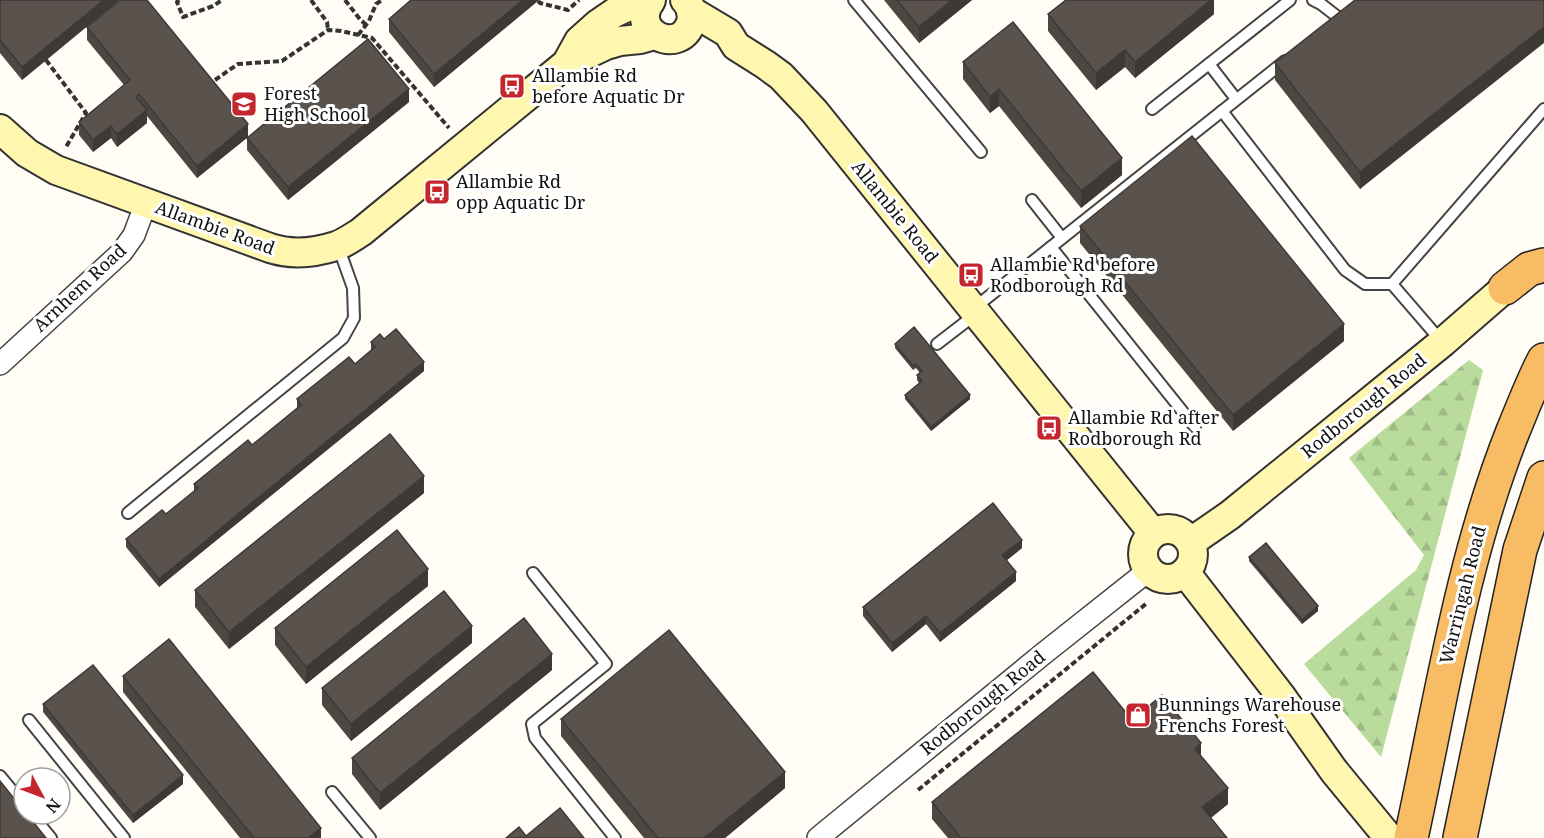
<svg xmlns="http://www.w3.org/2000/svg" width="1544" height="838" viewBox="0 0 1544 838" font-family="'Noto Serif',serif">
  <defs>
    <pattern id="forest-firs" width="22" height="20" patternUnits="userSpaceOnUse" patternTransform="scale(1.5)"><rect width="22" height="20" fill="#b9dc9c"/><path d="M5 1l3.5 6h-7zM16 11l3.5 6h-7z" fill="#9ebc85"/></pattern>
  </defs>
  <rect width="100%" height="100%" fill="#fffdf5"/>
  <polygon fill="url(#forest-firs)" points="1469,360 1483,370 1381,757 1304,664 1416,570 1424,555 1349,458"/>
  <g fill="none" stroke-linecap="round" stroke-linejoin="round">
    <defs>
      <g id="service">
        <polyline points="854,0 981,152"/>
        <polyline points="1313,0 1321,4 1339,18"/>
        <polyline points="1209,64 1236,99"/>
        <polyline points="1152,109 1290,0"/>
        <polyline points="1222,111 1345,270 1365,284 1392,284"/>
        <polyline points="1032,200 1062,238"/>
        <polyline points="1051,247 1195,427"/>
        <polyline points="973,309 1285,61"/>
        <polyline points="1442,342 1392,284 1544,109"/>
        <polyline points="937,344 976,314"/>
        <polyline points="128,513 343,338 354,318 353,288 338,246"/>
        <polyline points="533,573 606,664 532,724 535,738 615,838"/>
        <polyline points="29,720 124,838"/>
        <polyline points="0,776 24,805"/>
        <polyline points="332,792 370,838"/>
        <polyline points="31,814 51,838"/>
      </g>
      <g id="minor">
        <polyline points="0,364 122,252 134,235 146,203"/>
        <polyline points="818,838 1043,654 1149,570"/>
      </g>
      <g id="secondary">
        <path d="M651 0C627 33 681 57 691 22 693 14 691 6 685 0"/>
        <polyline points="691,11 728,33 736,46 766,65 781,76 814,111 1153,533"/>
        <polyline points="569,59 579,41 598,24 614,13 629,6 650,2"/>
        <path d="M0 129 27 153 56 170 270 248C291 255 314 253 336 246 345 243 353 237 361 232L566 64 606 45 620 41 640 39 654 35"/>
        <circle cx="1168" cy="554" r="25"/>
        <polyline points="1191,542 1230,515 1443,342 1505,288"/>
        <polyline points="1185,572 1281,696 1334,771 1389,838"/>
      </g>
      <g id="trunk">
        <polyline points="1505,288 1529,269 1544,265"/>
        <path d="M1411 838C1441 701 1461 562 1513 431 1523 407 1532 383 1544 360"/>
        <polyline points="1460,838 1520,550 1544,478"/>
      </g>
    </defs>
    <use href="#service" stroke="#444" stroke-width="14"/>
    <use href="#minor" stroke="#444" stroke-width="24"/>
    <use href="#secondary" stroke="#333" stroke-width="32"/>
    <use href="#trunk" stroke="#222" stroke-width="36"/>
    <g stroke="#333" stroke-width="4" stroke-dasharray="6 3" stroke-linecap="butt">
      <polyline points="179,0 177,2 183,17 213,6 222,0"/>
      <polyline points="311,0 327,22 328,30"/>
      <polyline points="345,0 359,18 366,25"/>
      <polyline points="538,1 540,3 568,10 579,0"/>
      <polyline points="358,35 369,21 376,4 382,0"/>
      <polyline points="46,60 86,113 66,147"/>
      <polyline points="215,80 238,64 282,61 328,30 341,31 372,38 449,128"/>
      <polyline points="918,790 1147,603"/>
    </g>
    <use href="#service" stroke="#fff" stroke-width="10"/>
    <use href="#minor" stroke="#fff" stroke-width="21"/>
    <use href="#secondary" stroke="#fff6b0" stroke-width="28"/>
    <use href="#trunk" stroke="#f7bc64" stroke-width="33"/>
  </g>
  <g fill="#4d4742">
    <polygon points="1,0 119,0 22,80 0,53 0,1"/>
    <polygon points="539,0 434,87 389,32 389,19"/>
    <polygon points="884,0 972,0 919,43"/>
    <polygon points="1214,0 1214,14 1135,78 1125,67 1096,90 1048,31 1048,14"/>
    <polygon points="1544,0 1360,189 1275,80 1275,63"/>
    <polygon points="87,27 248,137 197,178 147,116 147,123 117,147 111,138 93,152 79,135 79,122 124,85 87,40"/>
    <polygon points="963,62 1122,175 1081,208 999,106 990,113 963,79"/>
    <polygon points="409,102 288,200 247,150 247,138"/>
    <polygon points="1080,226 1344,341 1233,431 1080,243"/>
    <polygon points="384,339 424,371 159,587 126,547 126,539 166,514 194,491 194,484 252,445 297,409 297,399 355,364 371,350 371,342"/>
    <polygon points="895,344 970,399 931,431 905,399 905,395 919,383 917,380 917,375 920,373 916,368 913,370 895,348"/>
    <polygon points="424,493 229,649 195,607 195,590"/>
    <polygon points="1022,548 1007,560 1016,581 940,642 926,624 892,652 863,616 863,607"/>
    <polygon points="1249,557 1318,611 1302,624 1249,561"/>
    <polygon points="428,586 306,684 275,645 275,628"/>
    <polygon points="472,643 351,741 322,705 322,688"/>
    <polygon points="552,670 380,810 352,774 352,758"/>
    <polygon points="123,676 321,838 240,838 123,692"/>
    <polygon points="43,704 183,784 133,823 43,712"/>
    <polygon points="561,719 785,788 725,838 644,838 561,736"/>
    <polygon points="1132,720 1201,756 1228,804 1211,818 1227,838 948,838 932,819 932,802"/>
  </g>
  <g fill="#3f3936">
    <polygon points="104,0 119,0 22,80 22,67"/>
    <polygon points="523,0 539,0 434,87 434,74"/>
    <polygon points="952,0 972,0 919,43 919,27"/>
    <polygon points="1211,0 1214,0 1214,14 1135,78 1135,62"/>
    <polygon points="1544,27 1544,43 1360,189 1360,172"/>
    <polygon points="1125,50 1125,67 1096,90 1096,73"/>
    <polygon points="409,89 409,102 288,200 288,187"/>
    <polygon points="999,89 999,106 990,113 990,97"/>
    <polygon points="147,110 147,123 117,147 117,134"/>
    <polygon points="248,124 248,137 197,178 197,166"/>
    <polygon points="111,126 111,138 93,152 93,140"/>
    <polygon points="1122,158 1122,175 1081,208 1081,191"/>
    <polygon points="1344,324 1344,341 1233,431 1233,415"/>
    <polygon points="424,362 424,371 159,587 159,579"/>
    <polygon points="970,395 970,399 931,431 931,427"/>
    <polygon points="424,476 424,493 229,649 229,632"/>
    <polygon points="1022,540 1022,548 1002,564 1002,555"/>
    <polygon points="428,569 428,586 306,684 306,667"/>
    <polygon points="1016,572 1016,581 940,642 940,633"/>
    <polygon points="1318,606 1318,611 1302,624 1302,620"/>
    <polygon points="926,616 926,624 892,652 892,643"/>
    <polygon points="472,626 472,643 351,741 351,724"/>
    <polygon points="552,654 552,670 380,810 380,793"/>
    <polygon points="1201,743 1201,759 1195,749"/>
    <polygon points="785,772 785,788 725,838 704,838"/>
    <polygon points="183,775 183,784 133,823 133,815"/>
    <polygon points="1228,788 1228,804 1202,824 1202,807"/>
    <polygon points="321,828 321,838 308,838"/>
  </g>
  <g fill="#5a524d" stroke="#3f3936" stroke-width="1.5">
    <polygon points="1,0 104,0 22,67 0,40 0,1"/>
    <polygon points="120,0 147,0 248,124 197,166 139,94 136,97 147,110 117,134 111,126 93,140 79,122 130,80 87,27"/>
    <polygon points="411,0 523,0 434,74 389,19"/>
    <polygon points="897,0 952,0 919,27"/>
    <polygon points="1066,0 1211,0 1135,62 1125,50 1096,73 1048,14"/>
    <polygon points="1355,0 1544,0 1544,27 1360,172 1275,63"/>
    <polygon points="1013,22 1122,158 1081,191 999,89 990,97 963,62"/>
    <polygon points="368,39 409,89 288,187 247,138"/>
    <polygon points="1192,136 1344,324 1233,415 1080,226"/>
    <polygon points="914,327 970,395 931,427 905,395 922,381 917,375 922,371 916,364 913,366 895,344"/>
    <polygon points="396,329 424,362 159,579 126,539 162,510 166,514 198,488 194,484 248,440 252,445 301,405 297,399 349,357 355,364 375,347 371,342 380,334 384,339"/>
    <polygon points="390,434 424,476 229,632 195,590"/>
    <polygon points="993,503 1022,540 1002,555 1016,572 940,633 926,616 892,643 863,607"/>
    <polygon points="397,530 428,569 306,667 275,628"/>
    <polygon points="1266,543 1318,606 1302,620 1249,557"/>
    <polygon points="444,591 472,626 351,724 322,688"/>
    <polygon points="524,618 552,654 380,793 352,758"/>
    <polygon points="669,630 785,772 704,838 658,838 561,719"/>
    <polygon points="169,639 321,828 308,838 254,838 123,676"/>
    <polygon points="93,665 183,775 133,815 43,704"/>
    <polygon points="1093,672 1132,720 1162,695 1201,743 1195,749 1228,788 1202,807 1227,838 961,838 932,802"/>
    <polygon points="0,781 24,811 24,814 27,814 46,838 0,838"/>
    <polygon points="560,808 584,838 506,838 519,827 526,836"/>
  </g>
  <defs>
    <symbol id="bus-square" viewBox="-11 -11 22 22"><rect x="-9" y="-9" width="18" height="18" rx="4" fill="#c4262e" stroke="#fff"/><path d="M-5-6H5V4H4V6H2V4H-2V6H-4V4H-5ZM-3.5-4V0h7V-4ZM-3.5 1.2v1.5H-2V1.2ZM2 1.2v1.5H3.5V1.2Z" fill="#fff"/></symbol>
    <symbol id="school-square" viewBox="-11 -11 22 22"><rect x="-9" y="-9" width="18" height="18" rx="4" fill="#c4262e" stroke="#fff"/><path d="M0-5L7-2L0 1L-7-2ZM-4 1L0 2.5L4 1V4Q0 6-4 4Z" fill="#fff"/></symbol>
    <symbol id="shop-square" viewBox="-11 -11 22 22"><rect x="-9" y="-9" width="18" height="18" rx="4" fill="#c4262e" stroke="#fff"/><path d="M-5-2.5h2.3a2.7 3.5 0 0 1 5.4 0H5L5.5 6h-11ZM-1.5-2.5h3a1.5 2.3 0 0 0-3 0Z" fill="#fff"/></symbol>
  </defs>
  <g fill-rule="evenodd">
    <use href="#bus-square" x="497" y="71" width="30" height="30"/>
    <use href="#school-square" x="229" y="89" width="30" height="30"/>
    <use href="#bus-square" x="422" y="177" width="30" height="30"/>
    <use href="#bus-square" x="956" y="260" width="30" height="30"/>
    <use href="#bus-square" x="1034" y="413" width="30" height="30"/>
    <use href="#shop-square" x="1123" y="700" width="30" height="30"/>
  </g>
  <g text-anchor="middle" stroke-width="6" stroke-linejoin="round" paint-order="stroke">
    <g font-size="18" fill="#111" stroke="#fff" text-anchor="start">
      <text x="532" y="82">Allambie Rd<tspan x="532" dy="21">before Aquatic Dr</tspan></text>
      <text x="264" y="100">Forest<tspan x="264" dy="21">High School</tspan></text>
      <text x="456" y="188">Allambie Rd<tspan x="456" dy="21">opp Aquatic Dr</tspan></text>
      <text x="990" y="271">Allambie Rd before<tspan x="990" dy="21">Rodborough Rd</tspan></text>
      <text x="1068" y="424">Allambie Rd after<tspan x="1068" dy="21">Rodborough Rd</tspan></text>
      <text x="1158" y="711">Bunnings Warehouse<tspan x="1158" dy="21">Frenchs Forest</tspan></text>
    </g>
    <g font-size="18" fill="#111" stroke="#fff">
      <text transform="translate(895 212) rotate(51)" y="6">Allambie Road</text>
      <text transform="translate(215 228) rotate(20)" y="6">Allambie Road</text>
      <text transform="translate(80 288) rotate(-43)" y="6">Arnhem Road</text>
      <text transform="translate(1364 406) rotate(-39)" y="6">Rodborough Road</text>
      <text transform="translate(1463 595) rotate(-76)" y="6">Warringah Road</text>
      <text transform="translate(983 703) rotate(-39)" y="6">Rodborough Road</text>
    </g>
  </g>
  <g transform="translate(42 796) rotate(131)"><circle r="28" fill="#ffffff" stroke="#a0a0a0" stroke-width="1.5"/>
  <path d="M0-4.5L10 22L0 15L-10 22Z" fill="#c4262e"/>
  <text y="-9" font-size="16" font-weight="bold" text-anchor="middle" fill="#111111">N</text>
  </g>
</svg>
